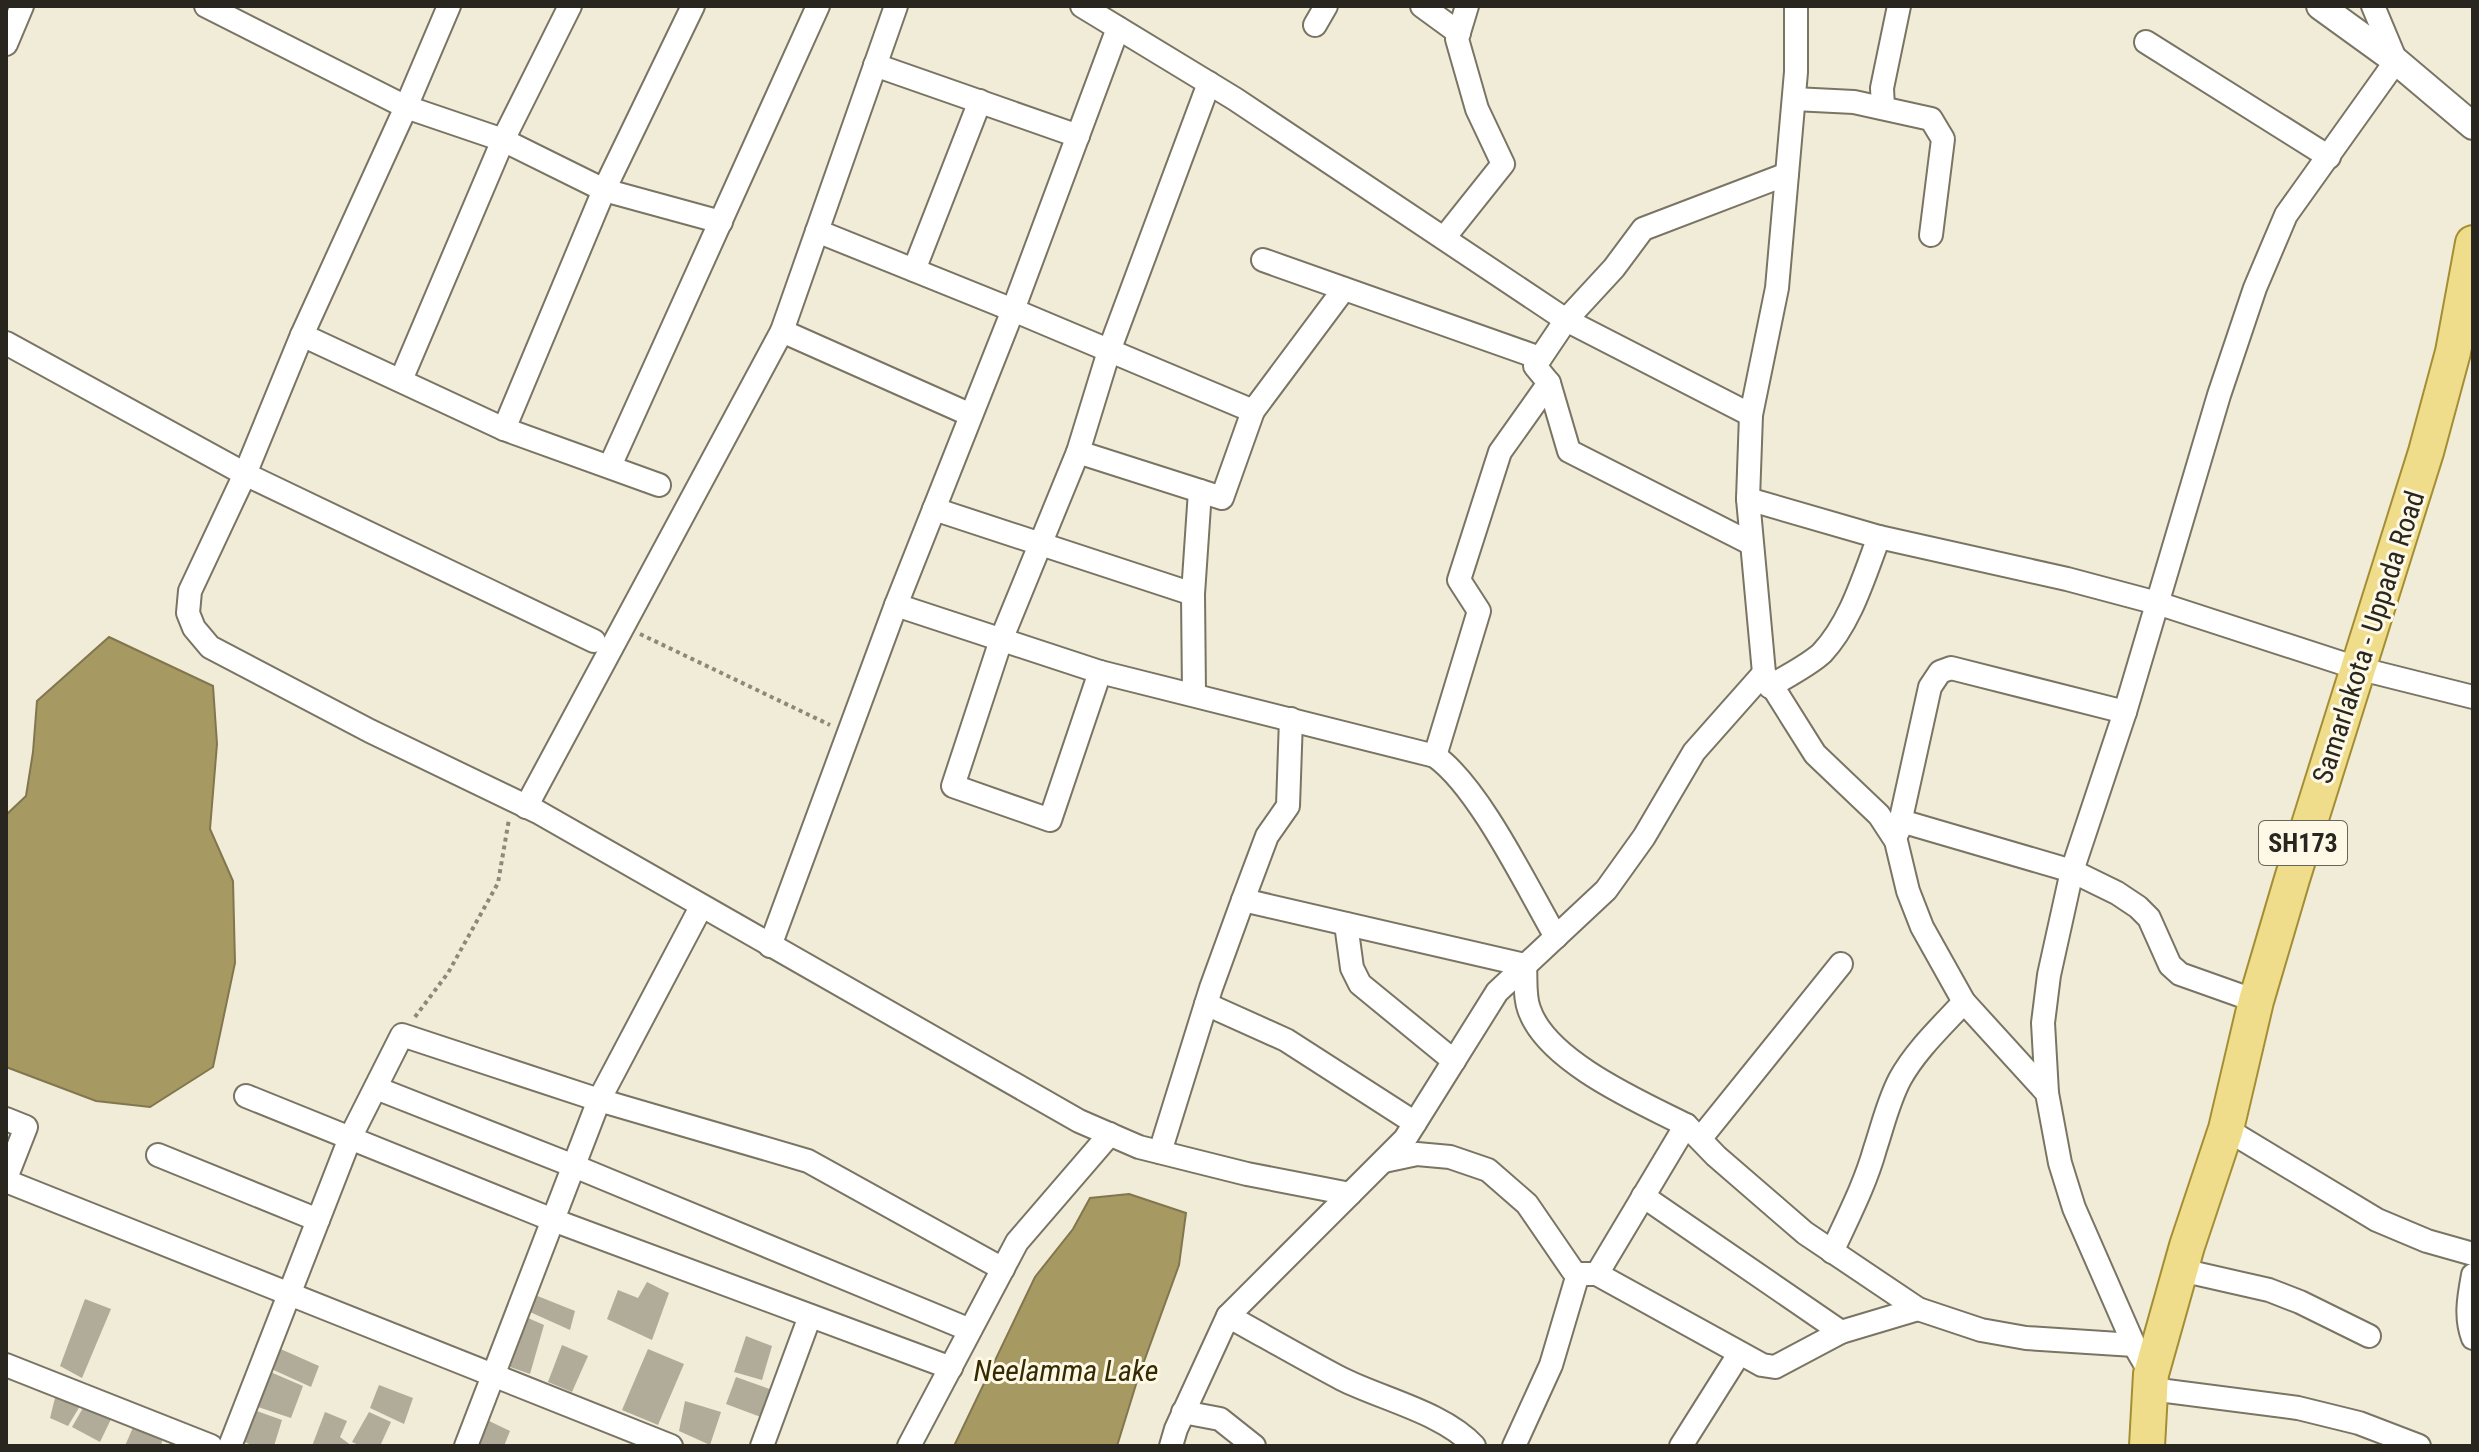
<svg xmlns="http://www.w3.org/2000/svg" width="2479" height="1452" viewBox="0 0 2479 1452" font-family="'Roboto Condensed',sans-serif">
  <rect width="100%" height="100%" fill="#f1ecd8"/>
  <g fill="#a79962" stroke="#81764e" stroke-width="2">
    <polygon points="109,637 213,686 217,744 210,829 233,881 235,963 213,1067 150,1107 96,1101 6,1067 6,815 26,796 33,752 37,701"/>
    <polygon points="1129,1194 1186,1213 1179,1265 1138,1378 1117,1446 954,1446 1035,1277 1073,1229 1090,1198"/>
  </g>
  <g fill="#b0ac99">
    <polygon points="647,1282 669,1293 652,1340 607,1319 618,1290 638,1298"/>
    <polygon points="535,1295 575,1311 570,1330 530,1312"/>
    <polygon points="85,1299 111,1309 82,1378 60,1366"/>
    <polygon points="528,1318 544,1325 530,1374 510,1367"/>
    <polygon points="746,1336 772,1346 762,1380 734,1372"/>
    <polygon points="562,1345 588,1356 572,1392 548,1382"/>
    <polygon points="276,1347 319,1366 311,1387 267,1367"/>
    <polygon points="648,1349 684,1364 658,1425 622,1410"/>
    <polygon points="268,1371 303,1386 291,1418 255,1406"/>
    <polygon points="736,1377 775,1391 766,1419 726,1404"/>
    <polygon points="379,1385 413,1398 404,1424 370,1408"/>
    <polygon points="57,1390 83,1401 68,1426 50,1418"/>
    <polygon points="87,1401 114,1413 100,1442 72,1427"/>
    <polygon points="685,1401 721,1412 710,1445 679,1431"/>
    <polygon points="251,1409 282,1420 274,1446 254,1446 240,1440"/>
    <polygon points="325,1412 347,1421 340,1437 352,1446 312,1446"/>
    <polygon points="369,1412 391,1422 380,1446 361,1446 352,1442"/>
    <polygon points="485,1419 510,1431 504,1446 471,1446"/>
    <polygon points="134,1425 163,1436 161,1446 125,1446"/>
  </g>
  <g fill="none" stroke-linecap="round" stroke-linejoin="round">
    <defs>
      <g id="minor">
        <polyline points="206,6 406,107 302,335 245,474 190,591 188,613 194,628 210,647 370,731 538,812 1079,1121 1139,1147 1247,1174 1350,1194"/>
        <polyline points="449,6 406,107 503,140 604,190 721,222"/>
        <polyline points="1082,6 1235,99 1566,320 1751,415"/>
        <polyline points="1422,6 1459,33"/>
        <polyline points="1796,6 1796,72 1777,288 1751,415 1748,499 1764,673 1815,754 1879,815 1896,841 1908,891 1922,927 1964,1002 2047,1093 2060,1163 2074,1208 2134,1345 2151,1374"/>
        <polyline points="1315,25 1326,6"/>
        <polyline points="2146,42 2329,157"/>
        <polyline points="6,44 22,6"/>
        <polyline points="875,65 1078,136"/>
        <polyline points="1794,99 1854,102 1931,119 1943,139 1931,235"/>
        <polyline points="1883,108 1882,88 1899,6"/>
        <polyline points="817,231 1013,310 1253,411 1222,498 1078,452"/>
        <polyline points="1444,238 1503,164 1477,109 1457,39 1467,6"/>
        <polyline points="1263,260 1540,358"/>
        <polyline points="914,270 980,101"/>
        <polyline points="782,331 971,415"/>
        <polyline points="302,335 504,429 659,485"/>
        <polyline points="6,343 245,474 594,641"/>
        <polyline points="401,380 503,140 570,6"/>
        <polyline points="1549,383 1569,451 1750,543"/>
        <polyline points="1253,411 1344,289"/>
        <polyline points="504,429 604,190 693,6"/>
        <polyline points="610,466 818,6"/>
        <polyline points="1748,499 1879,537 2067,579 2157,603 2357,668 2473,697"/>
        <polyline points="934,509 1193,594"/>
        <path d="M896 605 1100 672 1435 756C1479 787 1527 887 1556 937"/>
        <polyline points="1100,672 1050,820 953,786 1001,640 1078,452 1109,351 1209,83"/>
        <path d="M1770 687C1786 676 1808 666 1822 653 1851 622 1864 576 1879 537"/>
        <polyline points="1194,694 1193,594 1200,491"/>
        <polyline points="1435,756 1479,611 1459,580 1500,452 1549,383 1535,366 1566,320 1614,268 1643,229 1787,174"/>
        <polyline points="526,807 782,331 896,6"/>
        <polyline points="1901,821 2072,871 2117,893 2138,907 2149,918 2170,965 2180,974 2256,1001"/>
        <polyline points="1898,832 1930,687 1940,672 1951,668 2125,712"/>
        <path d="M1243 900 1525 965C1526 979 1524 996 1529 1009 1546 1061 1640 1102 1686 1125"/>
        <polyline points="1346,924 1352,968 1360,984 1454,1061"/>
        <polyline points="770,946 896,605 1013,310 1118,28"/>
        <polyline points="1206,1004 1286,1040 1415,1123"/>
        <polyline points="376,1088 574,1166 970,1330"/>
        <polyline points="2047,1093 2043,1023 2049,975 2072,871 2125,712 2219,395 2255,288 2286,215 2396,61 2373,6"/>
        <polyline points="246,1096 553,1220 951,1368"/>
        <polyline points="6,1119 26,1127 6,1178"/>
        <polyline points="2226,1129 2377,1220 2427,1241 2473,1254"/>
        <polyline points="1700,1139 1841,964"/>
        <polyline points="1160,1152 1211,988 1243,900 1267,836 1288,806 1291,719"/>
        <polyline points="158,1155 318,1220"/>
        <polyline points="1384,1161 1417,1154 1450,1157 1488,1170 1527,1204 1573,1271 1578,1274 1597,1274 1762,1365 1775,1367 1841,1332 1918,1309"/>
        <polyline points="6,1181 671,1446"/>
        <polyline points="1643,1196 1841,1332"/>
        <path d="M1832 1252C1847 1219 1865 1185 1875 1149 1883 1125 1888 1102 1900 1079 1916 1050 1942 1026 1964 1002"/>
        <polyline points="2181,1270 2269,1290 2300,1302 2369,1336"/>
        <polyline points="1597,1274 1686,1125 1716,1156 1805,1233 1918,1309 1981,1330 2026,1338 2134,1345"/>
        <path d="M2473 1275C2469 1297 2465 1317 2473 1338"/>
        <path d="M1228 1316C1266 1337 1304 1359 1342 1379 1382 1399 1444 1413 1474 1446"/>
        <polyline points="6,1365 211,1446"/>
        <polyline points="2151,1389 2298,1408 2359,1423 2419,1446"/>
        <polyline points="1183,1412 1220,1419 1254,1446"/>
        <polyline points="230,1446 350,1138 402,1035 599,1100 808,1161 1003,1269"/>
        <polyline points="466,1446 599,1100 701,907"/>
        <polyline points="762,1446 810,1316"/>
        <polyline points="909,1446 1017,1242 1110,1134"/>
        <polyline points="1171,1446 1176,1429 1228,1316 1405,1139 1497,992 1606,890 1644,837 1694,752 1764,673"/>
        <polyline points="1514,1446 1551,1365 1578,1274"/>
        <polyline points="1681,1446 1739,1354"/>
      </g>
      <polyline id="tertiary" points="2320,6 2396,61 2473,126"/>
      <polyline id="primary" points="2147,1446 2151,1374 2187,1246 2226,1129 2256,1001 2292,879 2426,452 2453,352 2473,243"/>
    </defs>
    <use href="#minor" stroke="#797463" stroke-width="26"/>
    <use href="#tertiary" stroke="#797463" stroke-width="30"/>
    <use href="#primary" stroke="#a48e34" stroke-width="38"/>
    <g stroke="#8c897b" stroke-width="4" stroke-dasharray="4 4" stroke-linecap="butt">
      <polyline points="640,634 830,725"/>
      <polyline points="415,1017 448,973 498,883 509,819"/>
    </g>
    <use href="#minor" stroke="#fff" stroke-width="22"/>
    <use href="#tertiary" stroke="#fff" stroke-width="26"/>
    <use href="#primary" stroke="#f0dd8c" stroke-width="34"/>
  </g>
  <g text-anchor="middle" stroke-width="6" stroke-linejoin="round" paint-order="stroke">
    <rect fill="#fef9e6" stroke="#68655b" stroke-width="2" x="2259" y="821" width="88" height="44" rx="6"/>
    <g font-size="26" font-weight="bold" fill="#28261f">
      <text x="2303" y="852">SH173</text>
    </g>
    <g font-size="28" fill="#28261f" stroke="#fef9e6">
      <text transform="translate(2368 637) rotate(-72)" y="10">Samarlakota - Uppada Road</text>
    </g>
    <g font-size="30" font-style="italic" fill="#362b00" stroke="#fef9e6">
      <text x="1066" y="1381">Neelamma Lake</text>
    </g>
  </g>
  <rect width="2479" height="1452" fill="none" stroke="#28261f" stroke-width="16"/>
</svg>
